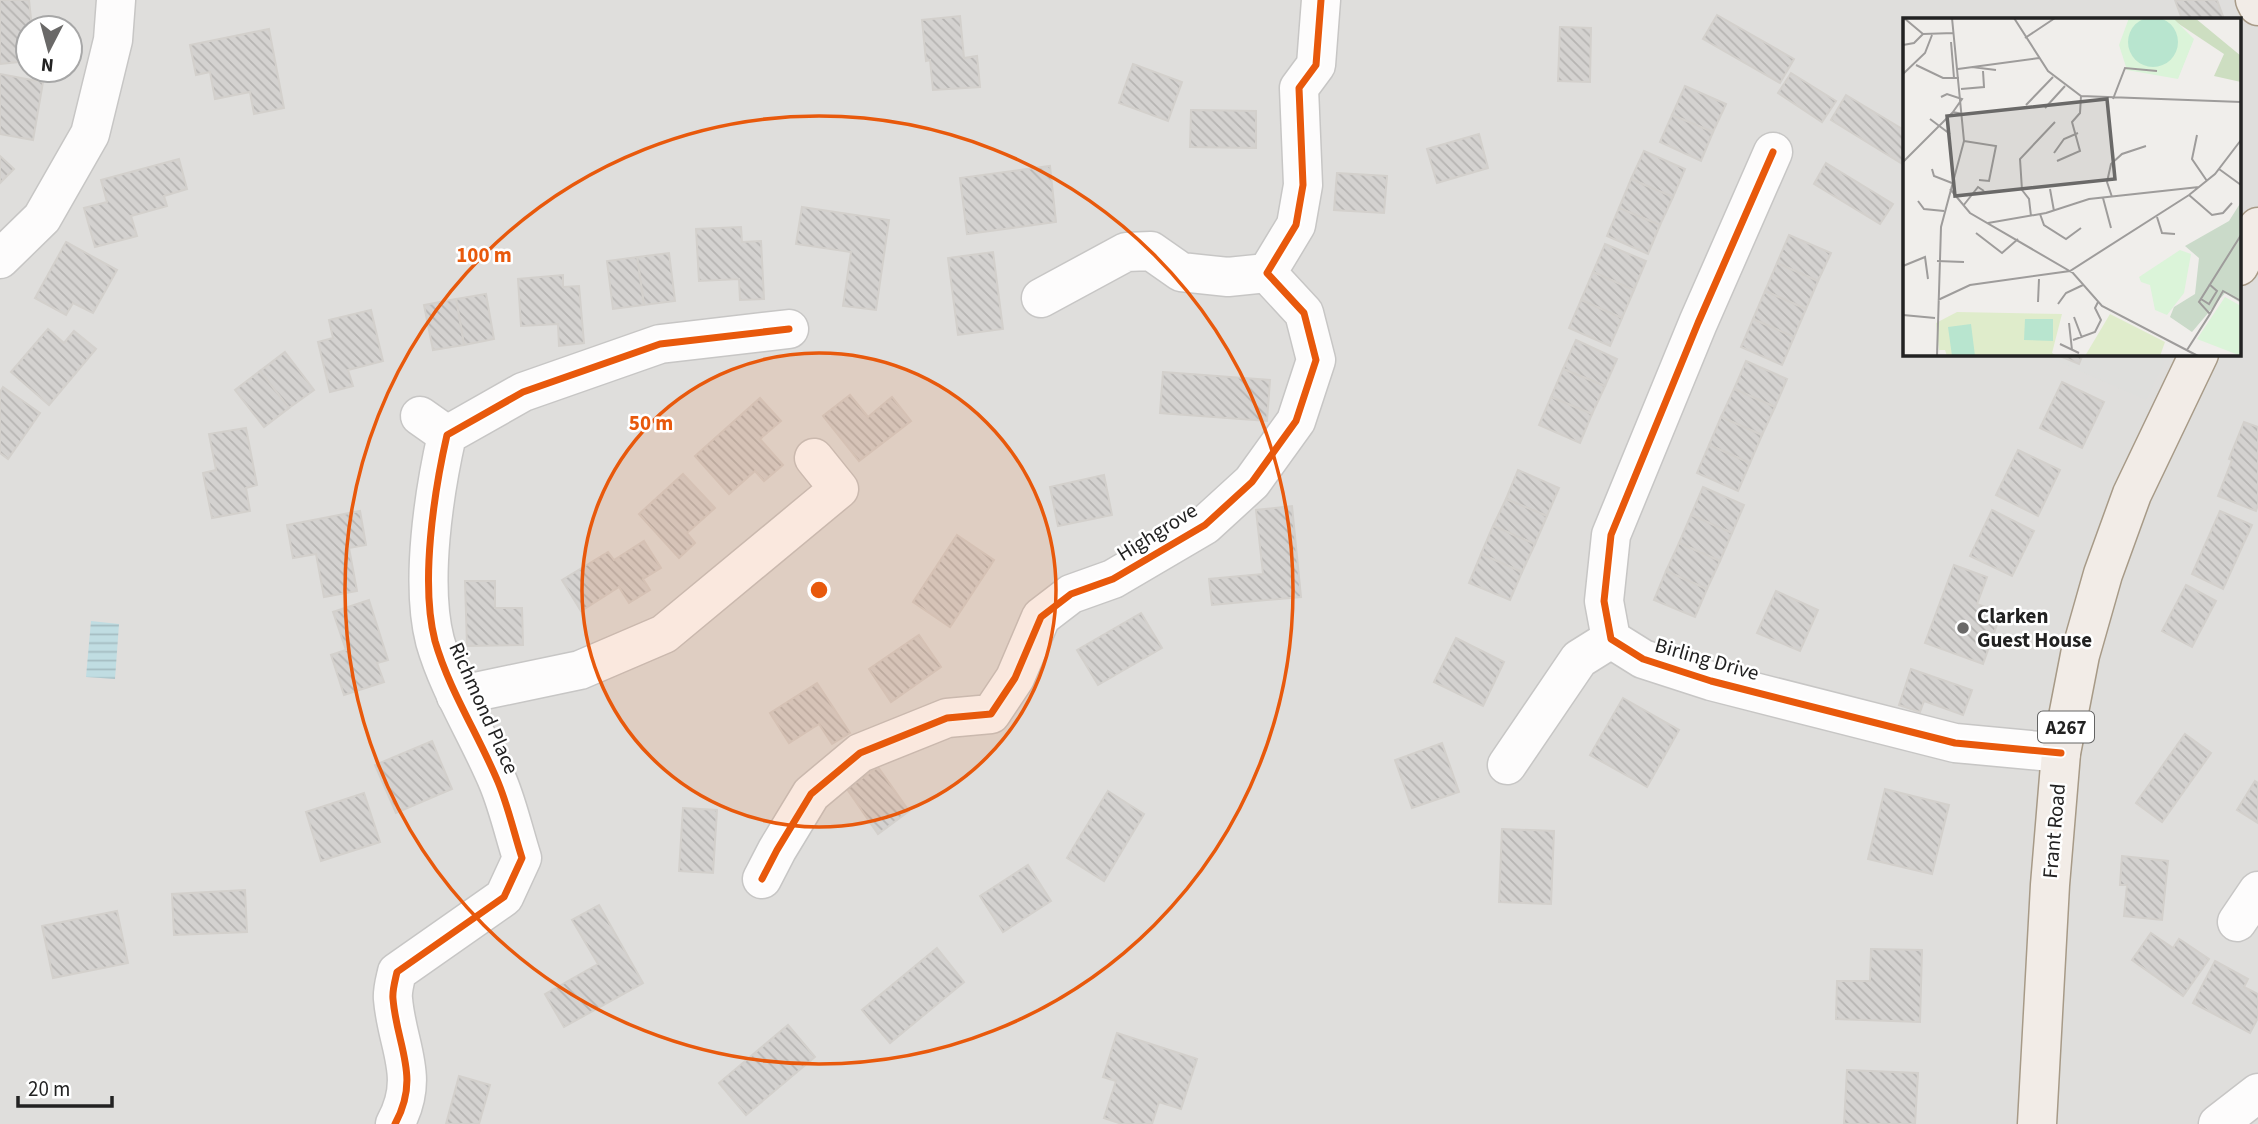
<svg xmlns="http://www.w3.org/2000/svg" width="2258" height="1124" viewBox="0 0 2258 1124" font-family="'Source Sans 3',sans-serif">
  <defs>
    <pattern id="water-rules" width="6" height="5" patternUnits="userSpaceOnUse" patternTransform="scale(1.75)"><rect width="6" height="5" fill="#c0dde2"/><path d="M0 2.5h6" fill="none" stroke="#a5bdc2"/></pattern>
    <pattern id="building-back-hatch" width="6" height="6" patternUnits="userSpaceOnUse" patternTransform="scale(1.75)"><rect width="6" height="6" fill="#d4d2d0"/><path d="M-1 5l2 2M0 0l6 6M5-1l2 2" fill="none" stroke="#b6b4b2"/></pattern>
  </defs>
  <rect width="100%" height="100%" fill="#f0eeeb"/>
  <path fill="#dfdedc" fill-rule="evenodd" d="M0 0H2258V1124H0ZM1904 19H2239V354H1904ZM28 28H70V70H28Z"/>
  <polygon fill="#dededc" points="2041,354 2168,354 2146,400"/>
  <polygon fill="url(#water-rules)" points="91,621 119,624 115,679 86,677"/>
  <g fill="url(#building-back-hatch)" stroke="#d3d0cc" stroke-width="2">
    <polygon points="0,0 29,0 32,28 28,28 28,61 0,64"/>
    <polygon points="2175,0 2217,0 2224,19 2182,19"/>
    <polygon points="1717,15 1794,59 1780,83 1703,39"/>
    <polygon points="960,16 964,58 977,56 980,87 933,90 930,60 926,61 922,20"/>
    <polygon points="1560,27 1591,28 1590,82 1558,81"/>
    <polygon points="269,29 284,108 254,114 250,92 215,99 210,72 196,75 190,45"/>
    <polygon points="1133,64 1182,82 1168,121 1119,103"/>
    <polygon points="1791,73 1836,101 1822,122 1778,93"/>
    <polygon points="0,74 43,82 33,140 0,134"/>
    <polygon points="1685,86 1726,104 1713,132 1672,115"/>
    <polygon points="1846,95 1904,130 1904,165 1831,120"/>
    <polygon points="1191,110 1256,111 1256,148 1190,147"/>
    <polygon points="1672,115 1713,132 1701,161 1660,142"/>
    <polygon points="1479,134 1488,168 1437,183 1427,149"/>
    <polygon points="1644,151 1685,169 1673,197 1631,179"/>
    <polygon points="0,156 14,169 0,183"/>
    <polygon points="179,159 187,189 164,196 167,206 131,216 137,236 95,247 84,208 107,202 101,180"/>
    <polygon points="1826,163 1893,204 1880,224 1814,184"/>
    <polygon points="1050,166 1056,222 967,234 960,178"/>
    <polygon points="1337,173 1387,176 1384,213 1334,210"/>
    <polygon points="1631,179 1673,197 1660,225 1619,208"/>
    <polygon points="802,207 889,220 876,310 843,306 851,252 796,244"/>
    <polygon points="1619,208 1660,225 1648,254 1607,236"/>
    <polygon points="741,227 742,242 761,241 764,299 740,300 739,279 699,281 696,229"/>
    <polygon points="1789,235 1831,253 1818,281 1777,263"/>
    <polygon points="66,242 117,270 93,313 73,303 66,315 35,298"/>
    <polygon points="1605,244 1646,261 1634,290 1593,272"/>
    <polygon points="993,252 1003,329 958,335 948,258"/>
    <polygon points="669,253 675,301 644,305 637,257"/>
    <polygon points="637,257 644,305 613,309 607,261"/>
    <polygon points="1777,263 1818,281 1806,309 1765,291"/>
    <polygon points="1593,272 1634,290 1622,318 1581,300"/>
    <polygon points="563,275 563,287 579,286 584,343 559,346 558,324 521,326 518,279"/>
    <polygon points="1765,291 1806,309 1794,337 1753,319"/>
    <polygon points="486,294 494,339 464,345 456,299"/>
    <polygon points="456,299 464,345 433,350 424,305"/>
    <polygon points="1581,300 1622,318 1610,346 1569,328"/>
    <polygon points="371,310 383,361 348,370 353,386 330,392 318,342 333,338 329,320"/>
    <polygon points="1753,319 1794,337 1782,365 1741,347"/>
    <polygon points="48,329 64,343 74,331 96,349 49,405 11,372"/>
    <polygon points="1576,340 1617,359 1605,386 1563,369"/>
    <polygon points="285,352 314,390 289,408 260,371"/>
    <polygon points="2055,354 2083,354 2079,364"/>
    <polygon points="1746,361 1787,379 1775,407 1734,389"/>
    <polygon points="1563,369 1605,386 1592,414 1551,397"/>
    <polygon points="260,371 289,408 264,427 235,390"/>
    <polygon points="1163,372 1270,380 1267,421 1160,413"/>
    <polygon points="2062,382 2104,402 2082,448 2040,428"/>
    <polygon points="3,387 40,413 8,459 0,453 0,392"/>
    <polygon points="1734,389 1775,407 1762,435 1721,417"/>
    <polygon points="850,395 868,417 892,397 911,421 859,461 823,416"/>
    <polygon points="1551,397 1592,414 1580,443 1539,425"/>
    <polygon points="760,398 781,421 760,439 783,465 764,481 755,471 729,494 695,456"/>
    <polygon points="1721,417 1762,435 1750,463 1709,445"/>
    <polygon points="2244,422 2258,427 2258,504 2256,511 2218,496 2232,460 2229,459"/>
    <polygon points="246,428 257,485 246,488 250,511 212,518 203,473 216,470 209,434"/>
    <polygon points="1709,445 1750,463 1738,491 1697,473"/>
    <polygon points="2018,450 2060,470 2038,516 1996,495"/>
    <polygon points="1518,470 1559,488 1547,516 1506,499"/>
    <polygon points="683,474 715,508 687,533 695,543 679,558 639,514"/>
    <polygon points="1104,475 1112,515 1058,526 1050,487"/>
    <polygon points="1703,487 1744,505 1732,533 1691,515"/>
    <polygon points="1506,499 1547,516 1535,544 1493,526"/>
    <polygon points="1292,506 1301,597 1212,605 1209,579 1263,574 1256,510"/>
    <polygon points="1992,510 2034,531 2012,576 1970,556"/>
    <polygon points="360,511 366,545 349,548 357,591 324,597 316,554 293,558 287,525"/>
    <polygon points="2220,511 2252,525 2223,589 2192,574"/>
    <polygon points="1691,515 1732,533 1720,561 1679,543"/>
    <polygon points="1493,526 1535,544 1522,572 1481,554"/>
    <polygon points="957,535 994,560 950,627 913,602"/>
    <polygon points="644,541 661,568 643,579 650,590 629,603 619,587 581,611 562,580 608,552 614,560"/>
    <polygon points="1679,543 1720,561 1707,589 1666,571"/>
    <polygon points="1481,554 1522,572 1510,600 1469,583"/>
    <polygon points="1954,565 1987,577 1977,604 2001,613 1983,664 1925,643"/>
    <polygon points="1666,571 1707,589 1695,617 1654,600"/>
    <polygon points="465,581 495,581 495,608 522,608 523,645 467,646"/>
    <polygon points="2186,585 2216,601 2192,647 2162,631"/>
    <polygon points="1776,591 1818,610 1800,651 1757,633"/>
    <polygon points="369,600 388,660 377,663 384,682 344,695 331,655 346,650 333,612"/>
    <polygon points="1141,613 1162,648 1098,685 1077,650"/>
    <polygon points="919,635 941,667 891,702 869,669"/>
    <polygon points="1456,638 1504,662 1483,706 1434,682"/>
    <polygon points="1911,669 1972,690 1963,715 1924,701 1920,712 1899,705"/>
    <polygon points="817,683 850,733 832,744 819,724 789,743 770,713"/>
    <polygon points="1623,698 1679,730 1647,787 1590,755"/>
    <polygon points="2185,734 2211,753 2162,822 2136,803"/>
    <polygon points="432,741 452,789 396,813 375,765"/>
    <polygon points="1442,743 1459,792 1412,808 1395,760"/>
    <polygon points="878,767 909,811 878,834 847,789"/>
    <polygon points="2255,781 2258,783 2258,823 2237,810"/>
    <polygon points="1885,789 1949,805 1932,874 1868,859"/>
    <polygon points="1108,791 1144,814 1104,881 1067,858"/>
    <polygon points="364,793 380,842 321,861 306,812"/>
    <polygon points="683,808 717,810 713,873 679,871"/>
    <polygon points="1502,829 1554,831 1551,904 1499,902"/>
    <polygon points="2122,856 2168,861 2162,920 2124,916 2127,885 2120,885"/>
    <polygon points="1028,865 1051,901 1003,932 980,896"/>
    <polygon points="245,890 247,932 174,935 172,894"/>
    <polygon points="599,905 643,983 564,1027 545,994 598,964 572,920"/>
    <polygon points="117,911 128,963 53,978 42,926"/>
    <polygon points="2151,933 2173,948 2179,939 2209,959 2183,996 2132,960"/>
    <polygon points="937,948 964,982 890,1043 862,1010"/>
    <polygon points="1871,949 1922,950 1920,1022 1836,1019 1837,981 1870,981"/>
    <polygon points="2215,961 2248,979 2244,987 2258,994 2258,1018 2250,1033 2193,1003"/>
    <polygon points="788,1025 815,1057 746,1115 719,1083"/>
    <polygon points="1117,1033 1197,1059 1181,1109 1159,1102 1152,1124 1122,1124 1104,1118 1116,1081 1103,1077"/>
    <polygon points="1847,1070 1918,1073 1915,1124 1844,1124"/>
    <polygon points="459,1076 490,1085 479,1124 446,1124"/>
  </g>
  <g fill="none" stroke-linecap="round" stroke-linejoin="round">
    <defs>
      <g id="minor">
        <polyline points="1773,152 1698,323 1611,535 1604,601 1611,639 1643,659 1711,681 1955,743 2061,753"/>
        <polyline points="0,259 42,218 90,134 113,40 116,0"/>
        <polyline points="1041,298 1126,252 1151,251 1181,272 1228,277 1267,273"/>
        <polyline points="420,416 447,435"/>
        <polyline points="456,696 580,670 664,634 839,489 814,458"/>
        <polyline points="1507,765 1579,659 1611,639"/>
        <polyline points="762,879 777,850 811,794 860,753 947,718 991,714 1015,678 1041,617 1071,594 1113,579 1205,525 1252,482 1296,421 1316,360 1304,313 1267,273 1296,225 1303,185 1299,88 1316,65 1321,0"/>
        <polyline points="2237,922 2258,891"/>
        <path d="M395 1124C421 1077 397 1047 393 999 392 991 395 981 397 972L504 897 522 858C514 833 508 806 498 782 478 734 449 690 435 641 420 583 434 492 447 435L523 392 660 344 789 329"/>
        <polyline points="2218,1124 2258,1093"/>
      </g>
      <g id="major">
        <polyline points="2255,0 2258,6"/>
        <polyline points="2239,266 2258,227"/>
        <polyline points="2037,1124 2050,885 2061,753 2080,655 2103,574 2132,494 2199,354"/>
      </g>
    </defs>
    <use href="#minor" stroke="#c7c6c5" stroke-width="41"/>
    <use href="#major" stroke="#a79a87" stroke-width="41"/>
    <use href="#minor" stroke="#fdfcfc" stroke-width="38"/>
    <use href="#major" stroke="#f2ece7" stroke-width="38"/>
    <defs>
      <g id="cycleway">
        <polyline points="1773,152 1698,323 1611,535 1604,601 1611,639 1643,659 1711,681 1955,743 2061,753"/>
        <polyline points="762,879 777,850 811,794 860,753 947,718 991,714 1015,678 1041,617 1071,594 1113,579 1205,525 1252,482 1296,421 1316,360 1304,313 1267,273 1296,225 1303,185 1299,88 1316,65 1321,0"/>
        <path d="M395 1124C421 1077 397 1047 393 999 392 991 395 981 397 972L504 897 522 858C514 833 508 806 498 782 478 734 449 690 435 641 420 583 434 492 447 435L523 392 660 344 789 329"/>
      </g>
    </defs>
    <use href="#cycleway" stroke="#fff" stroke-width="11"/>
    <use href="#cycleway" stroke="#e8590c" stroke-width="7"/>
  </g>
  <circle cx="819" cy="590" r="237" fill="#e8590c" fill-opacity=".12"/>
  <g fill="none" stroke="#e8590c" stroke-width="3.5">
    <circle cx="819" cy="590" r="237"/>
    <circle cx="819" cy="590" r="474"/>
  </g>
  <circle fill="#6a6968" stroke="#fff" stroke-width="2.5" cx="1963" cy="628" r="7"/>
  <g text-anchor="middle" stroke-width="5" stroke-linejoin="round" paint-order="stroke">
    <rect fill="#fff" stroke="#646464" stroke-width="2" x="2038" y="711.5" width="56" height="31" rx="5"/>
    <g font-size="19" font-weight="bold" fill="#222">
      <text x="2066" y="734">A267</text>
    </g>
    <g font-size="21" fill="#222" stroke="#fff">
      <text transform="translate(1157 532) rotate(-32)" y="7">Highgrove</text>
      <text transform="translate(1707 659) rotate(16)" y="7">Birling Drive</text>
      <text transform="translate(484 708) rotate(66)" y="7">Richmond Place</text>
      <text transform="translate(2054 831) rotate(-85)" y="7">Frant Road</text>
    </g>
    <g font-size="21" font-weight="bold" fill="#222" stroke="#fff" text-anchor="start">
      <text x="1977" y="623">Clarken<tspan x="1977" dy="24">Guest House</tspan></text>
    </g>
  </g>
  <g transform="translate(1903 18)">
    <rect width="338" height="338" fill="#f0eeeb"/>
    <path d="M54 294 159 296 149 335 154 338H44L42 332H36L33 305ZM207 296 262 324 257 338H182Z" fill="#dfeccb"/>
    <path d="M267 0H292L338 38V64L311 58 321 36Z" fill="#cddec1"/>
    <path d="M338 184V285L322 275 289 314 267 299 271 289 292 276 296 240 282 228 326 203Z" fill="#cadac9"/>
    <path d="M226 0H270L291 21 275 61 224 52 216 27ZM277 232 288 236 281 275 264 297 252 292 247 267 238 264 236 259ZM322 279 338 288V338L294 321Z" fill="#dbf4d9"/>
    <path d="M225 24a25 25 0 1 1 50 0a25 25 0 1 1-50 0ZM122 301H150V323L121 322ZM68 306 72 338H49L45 309Z" fill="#b8e5cf"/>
    <path fill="none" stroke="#9e9c9b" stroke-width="2" d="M1 0 20 16 51 15M111 0 145 53 178 78 338 84M122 20 152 0M48 24 51 60M0 27 11 25 20 16M13 47 40 60H56M69 49 93 52M55 51 136 40M0 56 22 35 29 17M58 71 81 69 80 53M38 79 44 76 59 81 50 94M210 81 222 50 254 53M123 87 150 59M142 90 162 68M27 101 47 116M294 117 289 141 304 163M61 123 93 128 86 163 76 162M151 135 161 121 175 115M154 143 177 133 169 104 177 95 178 78M0 144 50 94 60 96M29 151 31 158 49 165M316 151 338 167M47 171 67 195 170 255 199 288 295 338M147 171 151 193M286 177 309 197 320 195 329 185M209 179 204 164 208 146 219 136 243 128M200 180 208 210M15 183 21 191 41 193M60 188 75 169 81 173M137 196 141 207 163 221 178 210M128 198 126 181 119 172 117 141 152 104M254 199 259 215 272 216M85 205 143 195 186 181 296 169M73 215 99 235 115 221M34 243 61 244M0 248 22 239 25 261M298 281 306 286 314 273 306 266M35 282 67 267 167 253 286 177 312 156 338 122M135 284 136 261M155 286 163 275 180 267M307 296 320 273 338 283M0 297 32 300M171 299 179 320M166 305 169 332M170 322 192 314 198 302 192 290 195 284M157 326 176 335M284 332 307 296 296 284 338 217M34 338 38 209 61 123 49 0"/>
    <path fill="#6a6968" fill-opacity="0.15" stroke="#6a6968" stroke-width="3.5" d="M204 81 212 161 52 178 44 98Z"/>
    <rect width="338" height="338" fill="none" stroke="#222" stroke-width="3.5"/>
  </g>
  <circle cx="819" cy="590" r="10" fill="#e8590c" stroke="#fff" stroke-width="3.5"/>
  <g font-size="21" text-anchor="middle" font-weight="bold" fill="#e8590c" stroke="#fff" stroke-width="5" stroke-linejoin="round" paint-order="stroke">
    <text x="484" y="262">100 m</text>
    <text x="651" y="430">50 m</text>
  </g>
  <g transform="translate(49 49) rotate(186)"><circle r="33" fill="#ffffff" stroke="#a7a7a7" stroke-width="2"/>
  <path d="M0-5L12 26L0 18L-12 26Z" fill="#6a6968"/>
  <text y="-10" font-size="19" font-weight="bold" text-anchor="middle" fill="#222222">N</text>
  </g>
  <path d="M18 1096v10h94v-10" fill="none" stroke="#222222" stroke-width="3.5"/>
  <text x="28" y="1096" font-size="21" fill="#222222" stroke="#ffffff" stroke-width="5" paint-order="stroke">20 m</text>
</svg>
